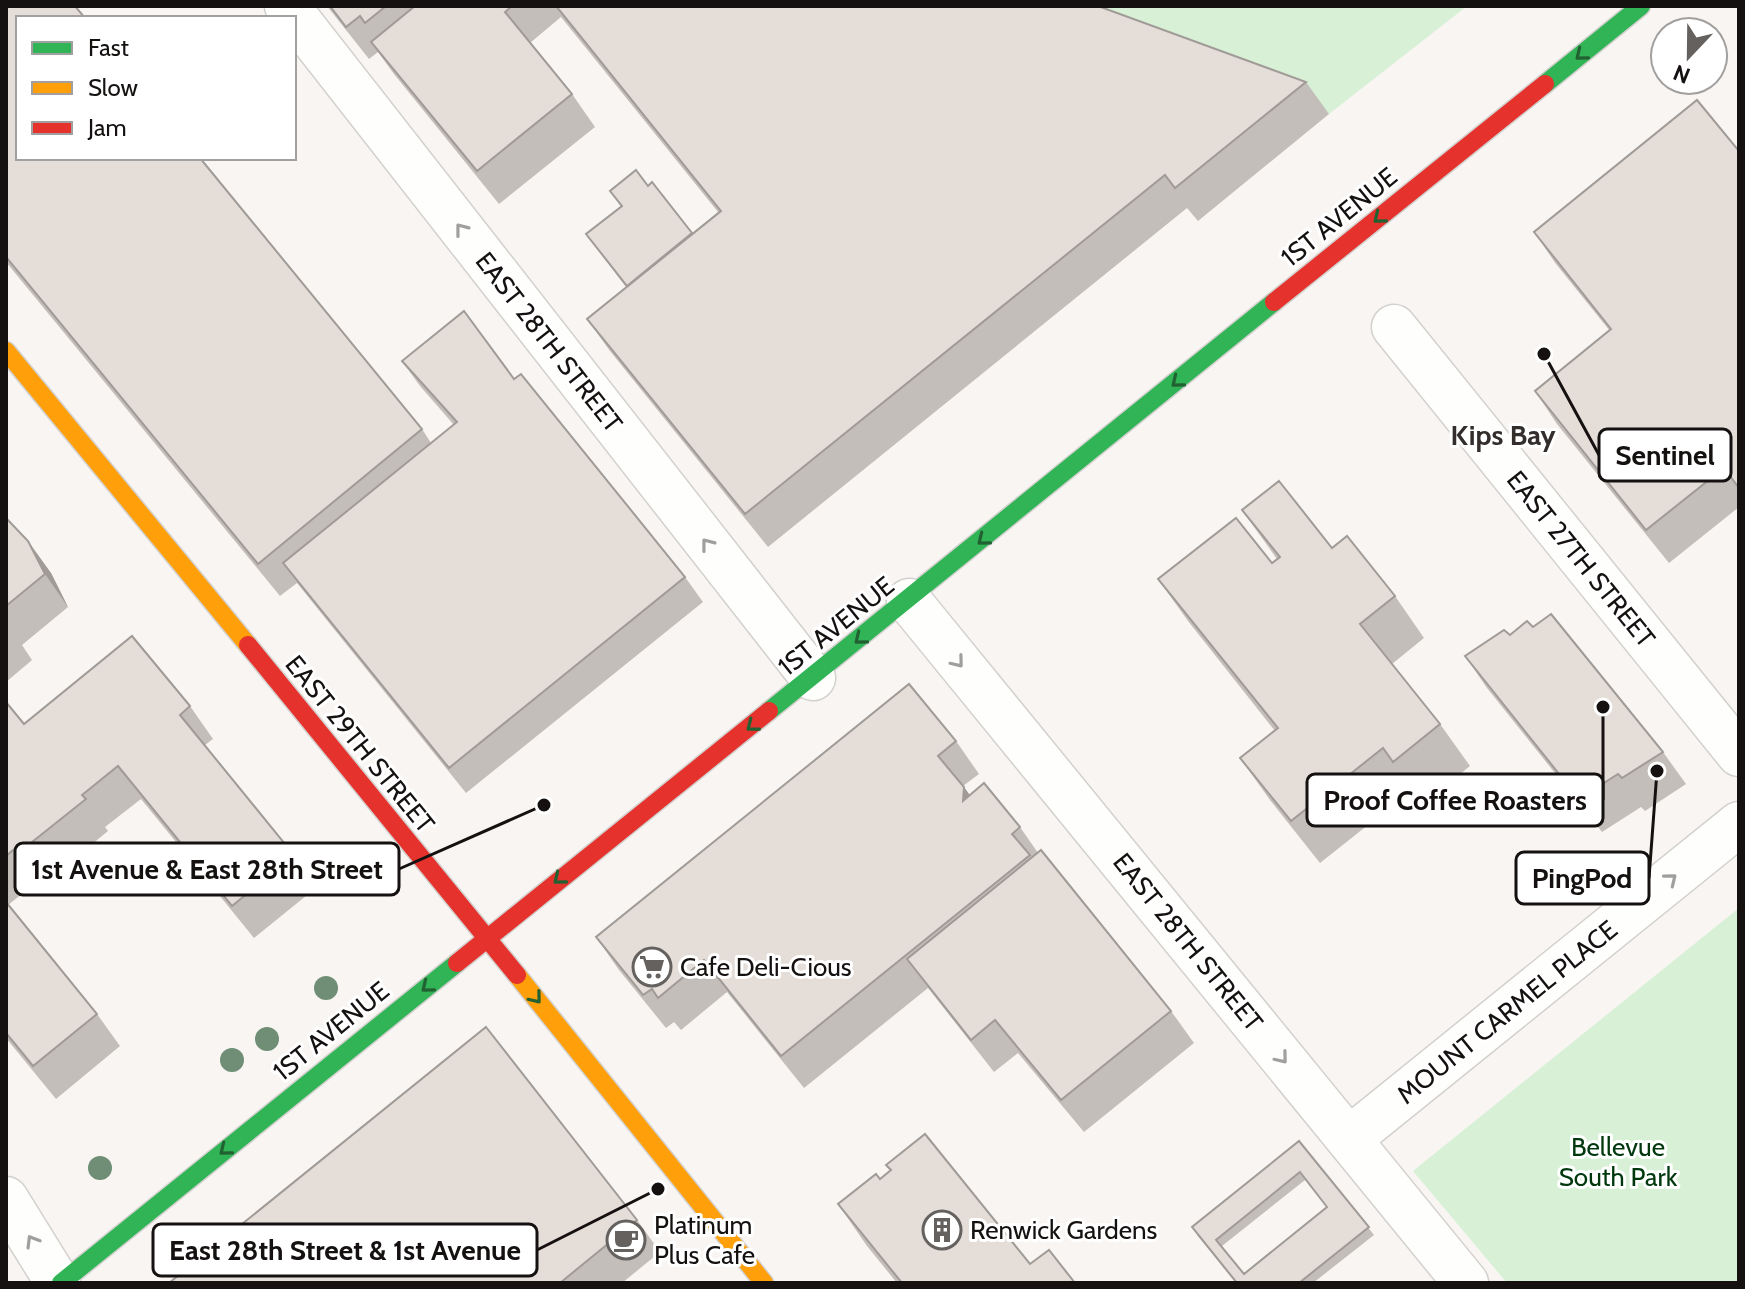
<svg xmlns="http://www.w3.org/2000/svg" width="1745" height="1289" viewBox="0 0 1745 1289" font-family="Cabin,sans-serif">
  <rect width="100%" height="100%" fill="#f8f5f2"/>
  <g fill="#d7f0d6">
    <polygon points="1031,6 1467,6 1329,114"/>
    <polygon points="1739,908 1739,1283 1507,1283 1413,1171"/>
  </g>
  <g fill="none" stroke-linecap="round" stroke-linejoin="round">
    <defs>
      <g id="street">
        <polyline points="287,6 813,678"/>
        <polyline points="1394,327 1739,754"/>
        <polyline points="909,601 1466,1283"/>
        <polyline points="1349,1139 1739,824"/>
        <polyline points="6,1199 58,1283"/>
      </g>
      <g id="fast">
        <polyline points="1545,84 1641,6"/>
        <polyline points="769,711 1274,302"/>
        <polyline points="61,1283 457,963"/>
      </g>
      <g id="slow">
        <polyline points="6,351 248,645"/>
        <polyline points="517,975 764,1283"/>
      </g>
      <g id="jam">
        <polyline points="1274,302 1545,84"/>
        <polyline points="248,645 517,975"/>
        <polyline points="457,963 769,711"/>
      </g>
    </defs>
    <use href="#street" stroke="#d3d1cf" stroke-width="47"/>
    <use href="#fast" stroke="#d3d1cf" stroke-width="21"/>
    <use href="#slow" stroke="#d3d1cf" stroke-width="21"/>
    <use href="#jam" stroke="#d3d1cf" stroke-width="21"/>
    <use href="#street" stroke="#fefefd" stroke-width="44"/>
    <use href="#fast" stroke="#30b455" stroke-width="18"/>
    <use href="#slow" stroke="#ff9f0a" stroke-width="18"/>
    <use href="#jam" stroke="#e5322d" stroke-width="18"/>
  </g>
  <g fill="#708d75">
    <circle cx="326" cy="988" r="12"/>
    <circle cx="267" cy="1039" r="12"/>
    <circle cx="232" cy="1060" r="12"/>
    <circle cx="100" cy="1168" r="12"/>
  </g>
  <g fill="#c4beba" fill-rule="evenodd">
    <polygon points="6,6 422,429 431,443 454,425 420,386 402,361 514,379 685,577 703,602 466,793 297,583 280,596 6,262"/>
    <polygon points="327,6 1098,6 1306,82 1329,114 1198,221 1187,208 768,547 610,351 587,319 626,287 586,234 621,207 610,191 648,186 692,233 718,212 561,17 530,43 572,94 595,127 499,204 394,74 378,52 369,59"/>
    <polygon points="1739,151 1739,507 1669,563 1557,424 1535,391 1610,331 1556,264 1534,232"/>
    <polygon points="1242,510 1332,548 1395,596 1424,638 1392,664 1440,724 1470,766 1423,804 1412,790 1320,863 1270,800 1240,758 1275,731 1188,621 1158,579 1272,563 1277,559"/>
    <polygon points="6,518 51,573 68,607 22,645 32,660 6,682"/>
    <polygon points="1465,656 1663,752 1686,784 1645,811 1641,807 1602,832 1487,688"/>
    <polygon points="6,702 24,724 190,706 213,739 205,745 294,855 317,887 254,938 141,799 105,827 108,831 45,883 42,878 8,905 97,1014 120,1046 56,1099 6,1038"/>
    <polygon points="956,741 979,774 963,786 970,795 1020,827 1038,853 1171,1011 1194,1043 1084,1132 1018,1053 994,1072 928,988 804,1088 727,992 681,1030 674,1022 666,1028 619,970 596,937"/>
    <path d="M1299 1141 1374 1235 1313 1283H1236L1197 1235ZM1305 1180 1327 1207 1244 1274 1222 1246Z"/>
    <polygon points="880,1179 1030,1264 1075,1283 897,1283 867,1246 838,1204"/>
    <polygon points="637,1220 660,1252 622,1283 169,1283"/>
  </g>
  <g fill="#a09b97">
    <polygon points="28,541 51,573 68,607 45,574"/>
    <polygon points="964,787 986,819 963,801"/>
  </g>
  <g fill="#e4ddd8" stroke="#a09b97" stroke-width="2" fill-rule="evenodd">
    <polygon points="6,6 75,6 85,18 18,18 18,158 200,158 422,429 258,564 6,257"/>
    <polygon points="330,6 386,6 365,23 360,16 346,27"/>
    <polygon points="415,6 512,6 505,12 572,94 477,171 371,42"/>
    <polygon points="556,6 1098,6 1306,82 1175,188 1165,175 745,514 587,319 721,211"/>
    <polygon points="1697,100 1739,151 1739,488 1724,468 1646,530 1535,391 1611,329 1534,232"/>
    <polygon points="636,170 648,186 652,182 692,233 627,286 586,234 622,206 610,191"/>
    <polygon points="464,311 514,379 521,374 685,577 449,768 283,563 457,422 402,361"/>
    <polygon points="1279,481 1332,548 1347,536 1395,596 1360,624 1440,724 1393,762 1383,748 1291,821 1240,758 1278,728 1158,579 1236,518 1272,563 1280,557 1242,510"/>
    <polygon points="6,518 28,541 45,574 6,606"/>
    <polygon points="1551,614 1663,752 1622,778 1618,774 1579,799 1465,656 1504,630 1510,635 1527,621 1533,627"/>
    <polygon points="132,636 190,706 180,715 294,855 232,906 118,766 82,795 86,799 22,850 19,845 6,856 6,702 24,724"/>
    <polygon points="909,684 956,741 938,756 964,787 963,801 984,783 1020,827 1012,834 1030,855 781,1056 704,960 658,998 652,989 643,995 596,937"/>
    <polygon points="1041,850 1171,1011 1061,1100 995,1020 971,1040 907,959"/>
    <polygon points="6,902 97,1014 33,1066 6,1033"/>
    <polygon points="486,1027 637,1220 560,1283 169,1283"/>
    <polygon points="925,1134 1030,1264 1049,1250 1075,1283 902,1283 838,1204 876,1174 880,1179 891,1170 886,1165"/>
    <path d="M1299 1141 1369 1227 1299 1283H1237L1192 1227ZM1300 1172 1327 1207 1244 1274 1216 1240Z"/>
  </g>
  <defs><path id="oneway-chevron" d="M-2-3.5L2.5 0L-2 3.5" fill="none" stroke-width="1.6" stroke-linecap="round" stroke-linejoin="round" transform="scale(2)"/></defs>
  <g stroke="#226232">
    <use href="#oneway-chevron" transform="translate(1581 55) rotate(141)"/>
    <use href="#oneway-chevron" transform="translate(1379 218) rotate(141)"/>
    <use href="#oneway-chevron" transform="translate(1177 382) rotate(141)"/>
    <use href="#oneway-chevron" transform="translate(983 540) rotate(141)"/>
    <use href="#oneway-chevron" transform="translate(860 639) rotate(141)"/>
    <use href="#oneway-chevron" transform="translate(752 726) rotate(142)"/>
    <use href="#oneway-chevron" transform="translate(559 879) rotate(141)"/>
    <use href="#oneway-chevron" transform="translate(427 987) rotate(141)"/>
    <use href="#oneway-chevron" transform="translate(536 998) rotate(51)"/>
    <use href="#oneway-chevron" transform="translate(225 1150) rotate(141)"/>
  </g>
  <g stroke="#a09f9e">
    <use href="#oneway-chevron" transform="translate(461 229) rotate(-128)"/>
    <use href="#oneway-chevron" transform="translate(707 544) rotate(-128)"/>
    <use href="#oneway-chevron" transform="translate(958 662) rotate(51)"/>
    <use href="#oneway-chevron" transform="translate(1671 879) rotate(-39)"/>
    <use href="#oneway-chevron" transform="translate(1282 1058) rotate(51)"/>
    <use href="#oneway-chevron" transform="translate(32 1241) rotate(-121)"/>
  </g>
  <defs>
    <symbol id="supermarket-ring" viewBox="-11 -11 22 22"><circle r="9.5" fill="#fff" stroke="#64615f" stroke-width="1.5"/><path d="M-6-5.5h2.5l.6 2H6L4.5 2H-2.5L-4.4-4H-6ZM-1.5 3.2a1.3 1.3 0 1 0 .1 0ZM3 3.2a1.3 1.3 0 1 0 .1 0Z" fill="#64615f"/></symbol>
    <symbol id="building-ring" viewBox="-11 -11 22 22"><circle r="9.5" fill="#fff" stroke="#64615f" stroke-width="1.5"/><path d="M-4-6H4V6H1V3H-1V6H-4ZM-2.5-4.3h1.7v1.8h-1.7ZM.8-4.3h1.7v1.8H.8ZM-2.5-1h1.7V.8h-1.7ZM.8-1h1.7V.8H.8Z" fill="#64615f"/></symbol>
    <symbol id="cafe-ring" viewBox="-11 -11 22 22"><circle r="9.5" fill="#fff" stroke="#64615f" stroke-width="1.5"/><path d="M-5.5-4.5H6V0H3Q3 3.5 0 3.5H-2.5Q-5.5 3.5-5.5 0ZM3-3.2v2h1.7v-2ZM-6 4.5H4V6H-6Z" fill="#64615f"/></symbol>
  </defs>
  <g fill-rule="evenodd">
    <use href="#supermarket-ring" x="630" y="945" width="44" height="44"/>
    <use href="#building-ring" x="920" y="1208" width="44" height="44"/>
    <use href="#cafe-ring" x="604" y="1218" width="44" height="44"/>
  </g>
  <g text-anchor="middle" stroke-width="6" stroke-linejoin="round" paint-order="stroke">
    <g font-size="26" fill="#141110" stroke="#fff">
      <text transform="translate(1339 217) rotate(-39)" y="9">1ST AVENUE</text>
      <text transform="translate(549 342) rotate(52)" y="9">EAST 28TH STREET</text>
      <text transform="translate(1581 559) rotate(51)" y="9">EAST 27TH STREET</text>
      <text transform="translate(836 626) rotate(-39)" y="9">1ST AVENUE</text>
      <text transform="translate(360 744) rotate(51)" y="9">EAST 29TH STREET</text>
      <text transform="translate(1188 942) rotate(51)" y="9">EAST 28TH STREET</text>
      <text transform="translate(1507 1012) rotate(-39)" y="9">MOUNT CARMEL PLACE</text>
      <text transform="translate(331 1031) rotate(-39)" y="9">1ST AVENUE</text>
    </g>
    <g font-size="26" fill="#141110" stroke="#fff" text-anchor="start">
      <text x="680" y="976">Cafe Deli-Cious</text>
      <text x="654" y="1234">Platinum<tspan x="654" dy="30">Plus Cafe</tspan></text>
      <text x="970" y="1239">Renwick Gardens</text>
    </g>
    <g font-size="26" fill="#00380e" stroke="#fff">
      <text x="1618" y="1156">Bellevue<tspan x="1618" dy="30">South Park</tspan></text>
    </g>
    <g font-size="28" font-weight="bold" fill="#332e2c" stroke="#fff">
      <text x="1503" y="445">Kips Bay</text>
    </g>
  </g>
  <path fill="none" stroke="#141110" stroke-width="3" d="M1544 354L1599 455M1603 707L1603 800M544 805L399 869M1657 771L1649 878M658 1189L537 1250"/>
  <g fill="#141110" stroke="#fff" stroke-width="3">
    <circle cx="1544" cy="354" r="8"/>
    <circle cx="1603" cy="707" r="8"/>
    <circle cx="544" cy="805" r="8"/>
    <circle cx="1657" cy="771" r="8"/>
    <circle cx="658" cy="1189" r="8"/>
  </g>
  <g fill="#fff" stroke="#141110" stroke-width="3">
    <rect x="1599" y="429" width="132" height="52" rx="8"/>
    <rect x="1307" y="774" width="296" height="52" rx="8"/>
    <rect x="15" y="843" width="384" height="52" rx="8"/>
    <rect x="1516" y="852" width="133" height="52" rx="8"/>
    <rect x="153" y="1224" width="384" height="52" rx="8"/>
  </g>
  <g font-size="28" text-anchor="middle" font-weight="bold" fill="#141110">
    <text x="1665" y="465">Sentinel</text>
    <text x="1455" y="810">Proof Coffee Roasters</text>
    <text x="207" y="879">1st Avenue &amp; East 28th Street</text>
    <text x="1582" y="888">PingPod</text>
    <text x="345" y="1260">East 28th Street &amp; 1st Avenue</text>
  </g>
  <rect width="1745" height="1289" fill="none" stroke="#141110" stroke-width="16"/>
  <rect x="16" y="16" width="280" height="144" fill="#ffffff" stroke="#a1a09f" stroke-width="2"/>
  <rect x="32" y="42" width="40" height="12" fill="#30b455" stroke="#a1a09f" stroke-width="2"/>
  <text x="88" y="56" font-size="24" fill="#141110">Fast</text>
  <rect x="32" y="82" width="40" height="12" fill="#ff9f0a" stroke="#a1a09f" stroke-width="2"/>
  <text x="88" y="96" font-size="24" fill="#141110">Slow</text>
  <rect x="32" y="122" width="40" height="12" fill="#e5322d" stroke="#a1a09f" stroke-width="2"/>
  <text x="88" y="136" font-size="24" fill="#141110">Jam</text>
  <g transform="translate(1689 56) rotate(202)"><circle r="38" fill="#ffffff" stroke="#a1a09f" stroke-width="2"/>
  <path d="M0-6L14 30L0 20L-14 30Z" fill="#64615f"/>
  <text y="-12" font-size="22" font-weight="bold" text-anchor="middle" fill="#141110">N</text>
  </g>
</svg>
